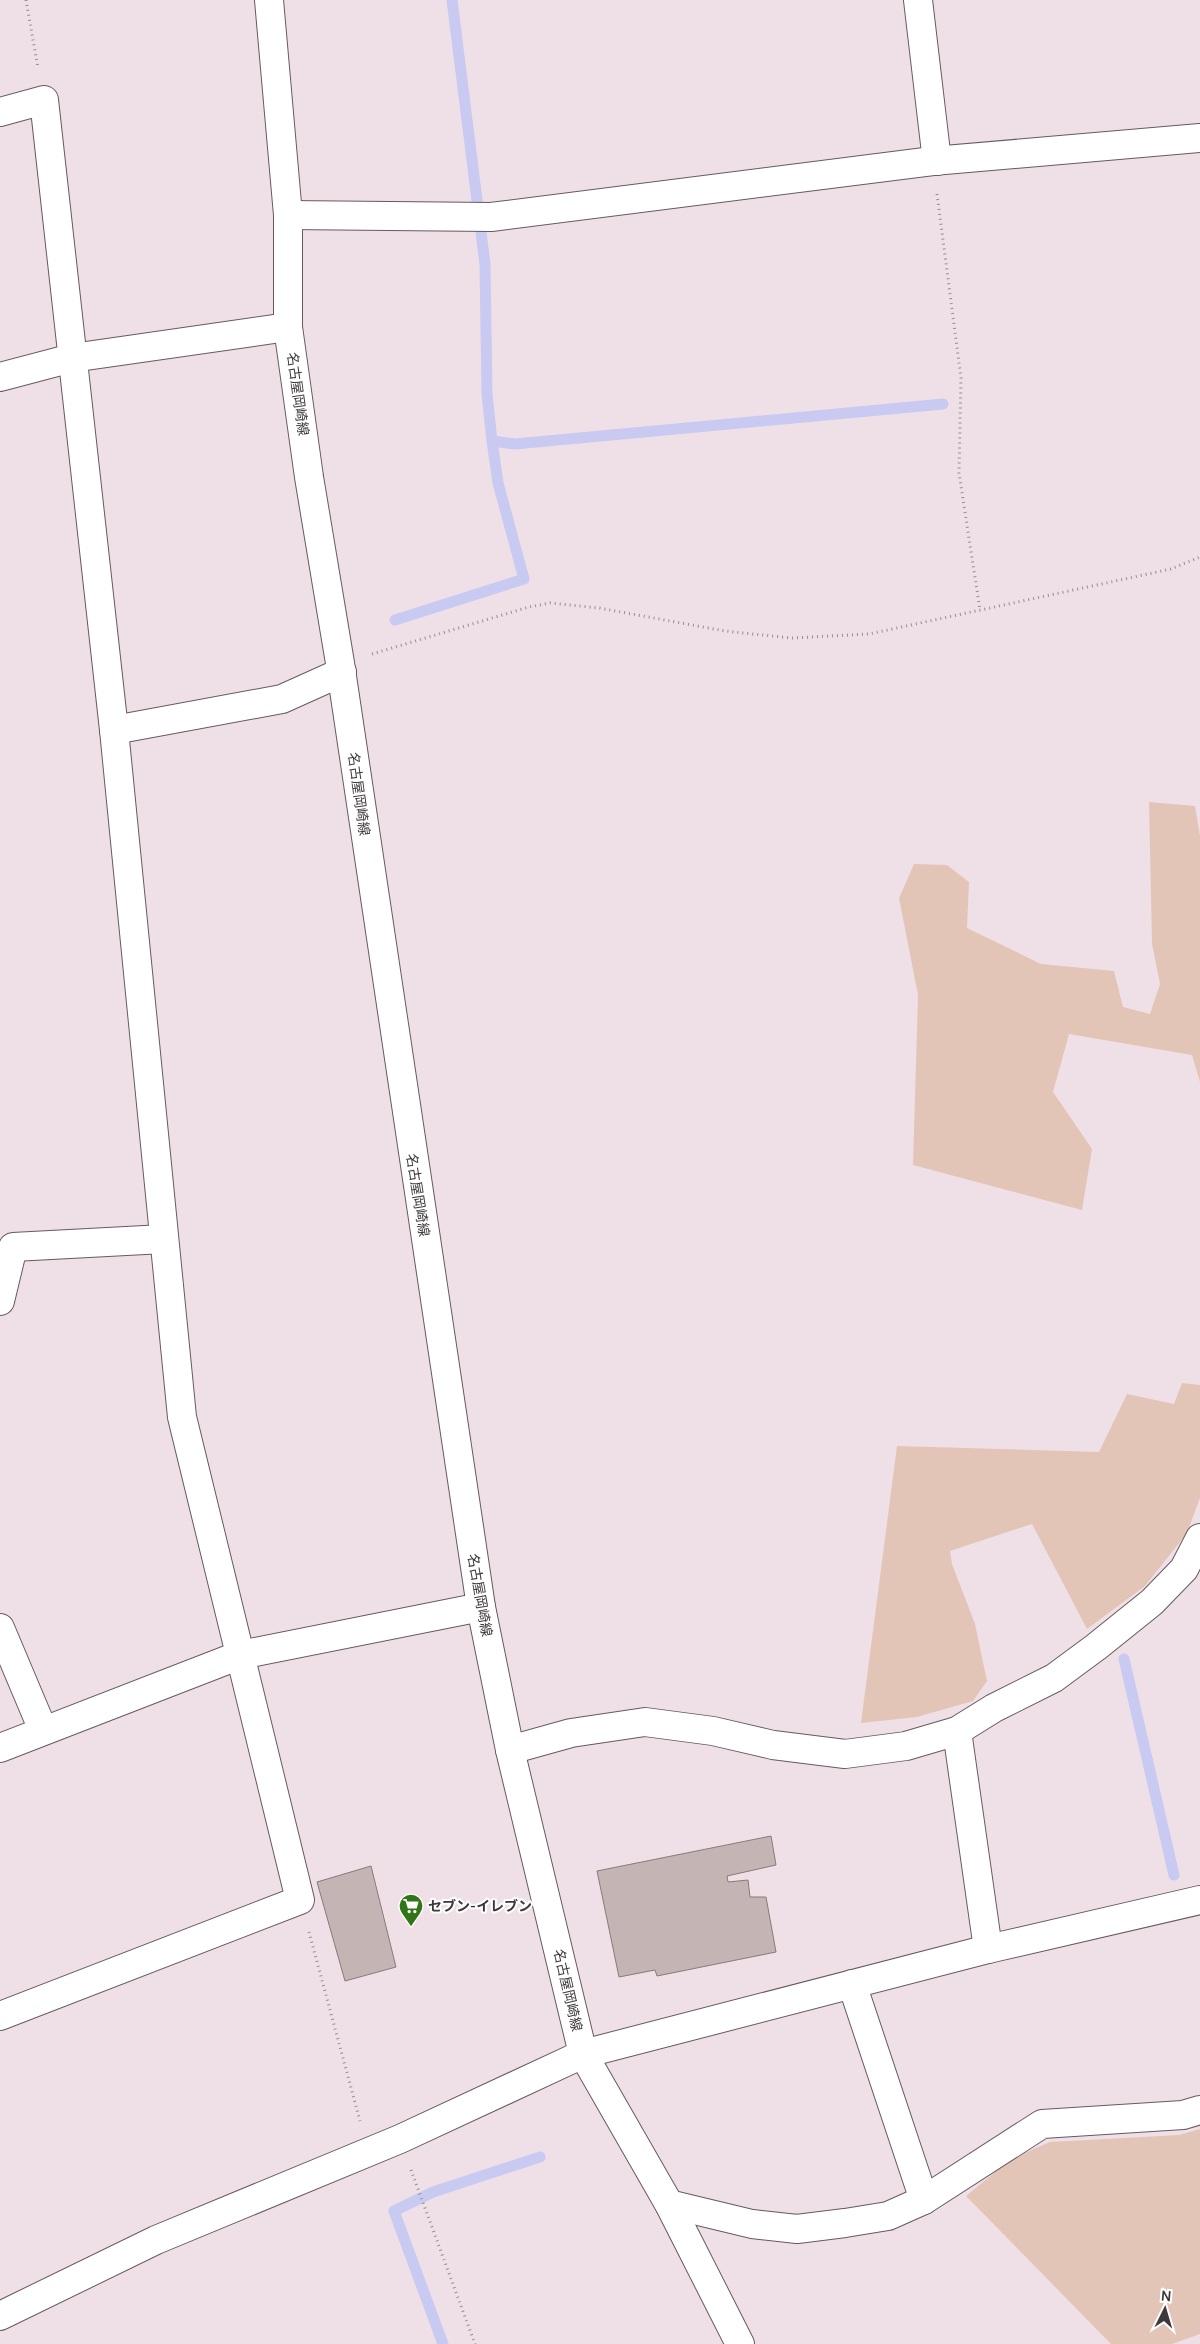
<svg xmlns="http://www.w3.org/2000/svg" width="1200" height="2344" viewBox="0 0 1200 2344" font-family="Manrope,'Noto Sans JP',sans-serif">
  <rect width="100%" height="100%" fill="#efe0e7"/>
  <g fill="#e3c5b7">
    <polygon points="1149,802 1195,806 1200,836 1200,1082 1192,1055 1069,1034 1053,1092 1092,1149 1082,1210 913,1165 918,995 899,898 914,864 947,865 969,882 967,928 1041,964 1114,971 1123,1007 1150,1014 1160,984 1152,944"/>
    <polygon points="1182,1383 1200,1385 1200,1498 1187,1533 1145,1586 1087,1629 1032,1524 950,1551 952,1564 975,1624 987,1681 973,1701 917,1717 861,1723 897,1446 1099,1452 1127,1394 1174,1404"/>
    <polygon points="1200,2129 1200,2334 1172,2344 1111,2344 966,2196 1011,2159 1050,2142 1179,2135"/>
  </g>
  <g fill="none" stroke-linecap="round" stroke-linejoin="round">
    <g stroke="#c9caf1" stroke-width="11">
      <polyline points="492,441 515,444 943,404"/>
      <polyline points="395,620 524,579 498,483 492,441 487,394 485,264 452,0"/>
      <polyline points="1124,1659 1174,1875"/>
      <polyline points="443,2344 394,2211 433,2192 540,2157"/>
    </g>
  </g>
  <g fill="#c5b4b4" stroke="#897979">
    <polygon points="771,1836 776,1865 727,1876 728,1882 748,1880 750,1897 766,1897 776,1952 657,1976 655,1970 619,1977 597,1871"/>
    <polygon points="371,1866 396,1967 345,1981 317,1882"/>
  </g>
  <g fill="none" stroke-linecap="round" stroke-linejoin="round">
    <defs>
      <g id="minor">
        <polyline points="918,0 937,161"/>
        <polyline points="0,112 44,100 114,730 182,1417 300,1900 0,2016"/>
        <polyline points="288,215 491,217 933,161 1200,138"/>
        <polyline points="0,377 72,358 288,327"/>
        <polyline points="114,730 282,699 342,672"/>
        <polyline points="0,1301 13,1247 164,1239"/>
        <polyline points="0,1628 43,1730"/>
        <polyline points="957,1731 988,1949"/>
        <polyline points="0,1748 240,1655 481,1607"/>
        <polyline points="510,1750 571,1733 645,1722 713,1731 773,1745 845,1754 906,1746 957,1731 994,1708 1054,1678 1096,1647 1152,1602 1184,1569 1200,1538"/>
        <polyline points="852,1984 924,2200"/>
        <polyline points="669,2204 752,2224 797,2229 845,2223 888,2216 924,2200 1042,2124 1183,2115 1200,2110"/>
        <polyline points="0,2316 156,2240 400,2139 583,2054 988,1949 1200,1900"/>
      </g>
      <polyline id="major" points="269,0 288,215 288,327 309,477 340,663 481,1607 510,1750 583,2054 669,2204 740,2344"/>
    </defs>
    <use href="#minor" stroke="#665960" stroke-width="30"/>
    <use href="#major" stroke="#665960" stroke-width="30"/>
    <g stroke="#968c91" stroke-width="3" stroke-dasharray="1 4" stroke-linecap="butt">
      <polyline points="26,0 38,68"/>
      <polyline points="937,194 961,378 959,473 980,610"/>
      <polyline points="372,654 529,607 550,603 599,608 725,631 791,638 869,634 1171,569 1200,557"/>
      <polyline points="309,1932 360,2121"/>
      <polyline points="411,2170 475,2344"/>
    </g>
    <use href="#minor" stroke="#fff" stroke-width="28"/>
    <use href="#major" stroke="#fff" stroke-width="28"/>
  </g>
  <defs>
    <symbol id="supermarket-pin" viewBox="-11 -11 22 30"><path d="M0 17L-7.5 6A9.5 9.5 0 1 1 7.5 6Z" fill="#307516" stroke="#fff"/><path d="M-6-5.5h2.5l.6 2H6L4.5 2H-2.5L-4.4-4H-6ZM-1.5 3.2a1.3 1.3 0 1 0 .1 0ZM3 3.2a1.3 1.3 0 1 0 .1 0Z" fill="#fff"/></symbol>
  </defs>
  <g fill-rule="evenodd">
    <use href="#supermarket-pin" x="397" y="1892" width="28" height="38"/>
  </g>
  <g text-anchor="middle" stroke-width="4" stroke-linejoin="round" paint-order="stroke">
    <g font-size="14" fill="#3e383b" stroke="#fff">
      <text transform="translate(298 394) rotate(82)" y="5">名古屋岡崎線</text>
      <text transform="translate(359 794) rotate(82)" y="5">名古屋岡崎線</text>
      <text transform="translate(418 1195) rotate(81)" y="5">名古屋岡崎線</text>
      <text transform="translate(480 1595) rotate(80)" y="5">名古屋岡崎線</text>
      <text transform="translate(568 1990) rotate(77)" y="5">名古屋岡崎線</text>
    </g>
    <g font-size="14" font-weight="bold" fill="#3e383b" stroke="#fff" text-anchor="start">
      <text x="428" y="1911">セブン-イレブン</text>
    </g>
  </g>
  <g transform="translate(1165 2309) rotate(5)" stroke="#ffffff" stroke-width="4" paint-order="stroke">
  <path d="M0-4L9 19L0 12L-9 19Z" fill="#3e383b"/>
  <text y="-8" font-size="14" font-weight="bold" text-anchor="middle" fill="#3e383b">N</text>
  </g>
</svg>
